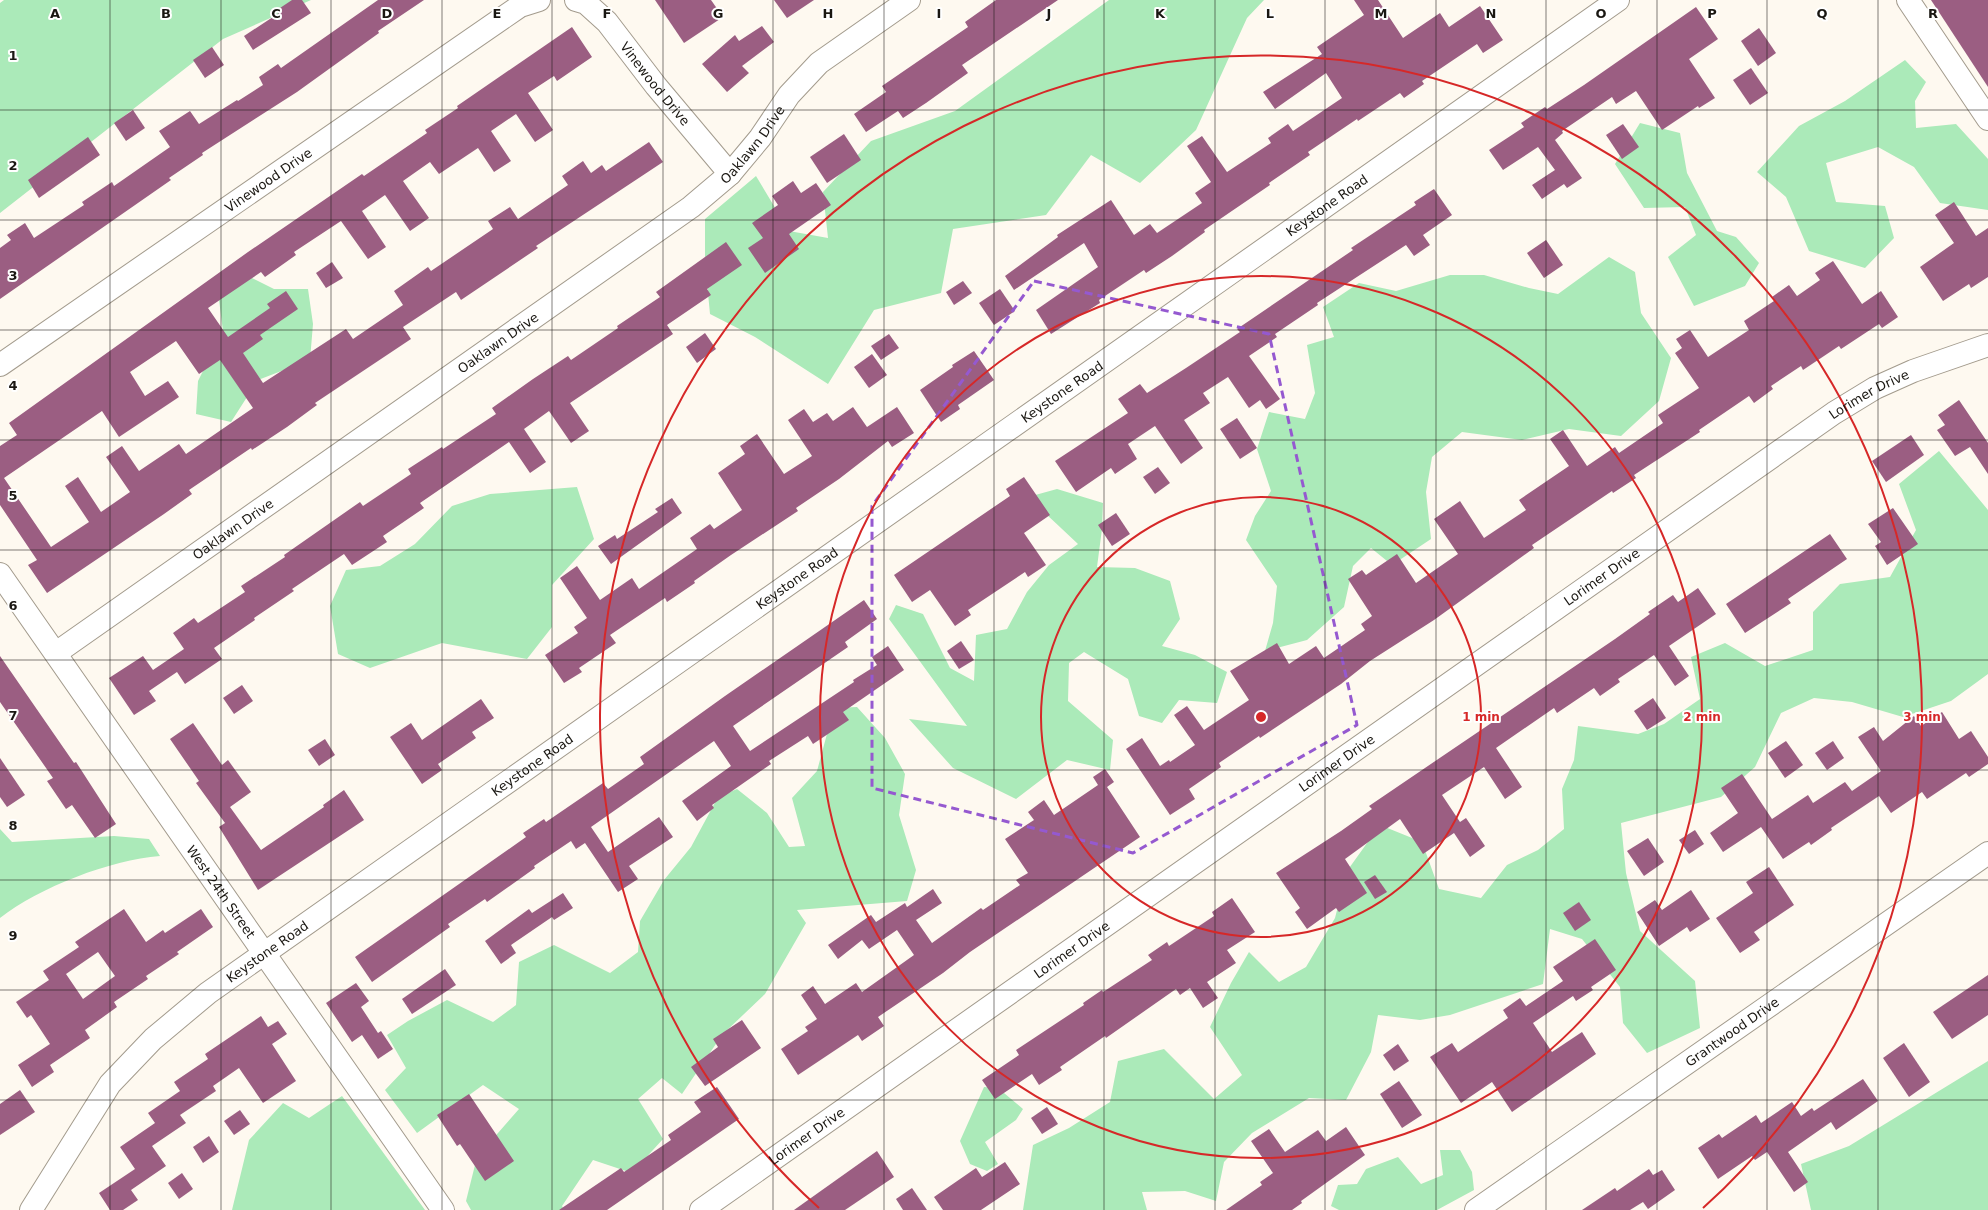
<svg xmlns="http://www.w3.org/2000/svg" width="1988" height="1210" viewBox="0 0 1988 1210" font-family="'DejaVu Sans',sans-serif">
  <rect width="100%" height="100%" fill="#fef9f0"/>
  <g fill="#abeab9">
    <polygon points="4,0 311,0 223,39 0,213 0,3"/>
    <polygon points="1109,0 1264,0 1247,18 1196,130 1140,183 1091,155 1046,215 953,229 941,293 874,310 828,384 755,337 710,314 705,262 705,219 756,176 789,231 828,238 823,192 871,141 955,111"/>
    <polygon points="1905,60 1926,82 1915,101 1916,128 1956,124 1988,159 1988,210 1940,203 1914,167 1878,147 1826,163 1836,202 1885,206 1894,238 1865,268 1809,251 1786,197 1757,172 1799,126 1845,101"/>
    <polygon points="1640,123 1680,133 1687,173 1717,231 1736,237 1759,263 1745,286 1694,306 1668,257 1696,235 1685,207 1644,208 1615,164"/>
    <polygon points="1609,257 1635,272 1641,313 1671,358 1659,401 1621,436 1569,429 1522,440 1462,432 1432,457 1426,492 1431,539 1392,565 1371,548 1353,566 1344,607 1307,640 1265,651 1273,623 1277,586 1246,540 1255,516 1271,491 1257,449 1269,412 1305,419 1315,393 1307,345 1334,337 1323,307 1359,283 1396,291 1450,275 1484,275 1529,288 1558,294"/>
    <polygon points="244,274 274,289 308,289 313,324 310,360 258,380 231,422 196,414 198,381 223,331 218,292"/>
    <polygon points="1939,451 1988,510 1988,674 1951,701 1903,717 1852,702 1814,698 1781,713 1755,767 1721,797 1621,823 1626,873 1640,931 1695,981 1700,1028 1647,1053 1623,1023 1620,987 1582,939 1550,929 1543,984 1450,1015 1420,1020 1378,1015 1371,1052 1346,1100 1309,1098 1252,1133 1224,1162 1216,1201 1185,1191 1142,1192 1147,1210 1023,1210 1033,1145 1069,1128 1110,1102 1118,1061 1164,1049 1214,1099 1242,1075 1210,1027 1231,983 1249,952 1279,982 1306,967 1335,918 1347,871 1380,825 1422,842 1439,889 1481,898 1507,865 1538,850 1564,829 1562,789 1574,760 1578,726 1638,734 1664,724 1700,699 1691,657 1725,643 1765,666 1813,650 1813,612 1840,584 1890,577 1916,530 1899,484"/>
    <polygon points="577,487 594,539 552,585 552,627 527,659 442,643 370,668 338,654 330,606 346,570 380,566 415,544 452,506 490,494"/>
    <polygon points="1057,489 1103,503 1102,529 1097,567 1135,568 1170,581 1180,619 1162,646 1195,655 1227,672 1217,703 1179,700 1162,723 1139,716 1128,679 1084,652 1069,663 1068,701 1113,740 1110,770 1067,760 1016,799 953,768 909,719 967,726 889,619 896,605 923,614 950,668 974,681 976,635 1007,629 1027,592 1049,565 1078,544 1028,497"/>
    <polygon points="857,707 885,738 905,774 899,815 916,870 907,901 797,910 806,923 765,994 722,1035 682,1094 662,1078 638,1099 663,1139 632,1173 593,1160 562,1206 564,1210 471,1210 466,1201 477,1157 519,1109 483,1085 417,1133 385,1090 406,1068 387,1035 408,1021 447,1000 493,1022 516,1005 519,962 554,945 610,973 638,952 640,921 664,880 691,847 718,797 737,789 767,813 789,847 805,846 792,798 817,771 834,708"/>
    <path d="M0 829 12 842 114 836 149 839 160 856C110 860 40 887 0 918Z"/>
    <polygon points="1988,1061 1988,1210 1811,1210 1801,1164 1849,1146"/>
    <polygon points="984,1087 998,1088 1023,1109 1016,1120 985,1142 998,1164 987,1171 970,1164 960,1141"/>
    <polygon points="342,1096 425,1210 232,1210 249,1140 283,1103 309,1118"/>
    <polygon points="1440,1150 1460,1150 1472,1172 1474,1190 1437,1210 1339,1210 1331,1206 1338,1185 1357,1184 1366,1169 1398,1157 1421,1184 1443,1175"/>
  </g>
  <g fill="#9b5e82" fill-rule="evenodd">
    <polygon points="292,0 302,0 311,13 253,50 244,36 282,11 280,8"/>
    <polygon points="378,0 424,0 378,31 379,33 297,92 202,153 203,155 169,178 171,180 0,299 0,248 11,240 7,235 25,223 34,238 84,205 82,202 112,182 114,186 170,147 159,131 190,111 199,124 237,100 238,101 263,85 259,77 278,64 281,68"/>
    <polygon points="655,0 711,0 723,17 684,43"/>
    <polygon points="774,0 814,0 787,18"/>
    <polygon points="996,0 1058,0 962,65 968,73 926,103 903,118 898,111 866,132 854,114 886,92 882,86 968,27 965,22"/>
    <polygon points="1354,0 1378,0 1403,38 1440,13 1449,27 1480,6 1503,40 1483,53 1477,44 1422,81 1424,84 1404,98 1400,93 1358,121 1357,119 1308,152 1310,155 1269,183 1270,185 1204,230 1205,232 1172,256 1146,273 1144,270 1099,300 1100,303 1051,334 1036,310 1098,267 1084,243 1014,290 1005,276 1058,237 1057,235 1111,200 1134,235 1150,224 1157,233 1202,203 1195,193 1211,182 1187,146 1202,136 1227,172 1271,143 1268,138 1288,124 1293,131 1342,98 1326,73 1275,109 1263,92 1322,54 1317,47 1364,15"/>
    <polygon points="1931,0 1988,0 1988,87"/>
    <polygon points="1696,7 1718,39 1689,59 1715,98 1699,108 1698,106 1662,130 1636,91 1616,104 1612,97 1562,131 1563,133 1555,140 1582,178 1567,188 1564,184 1542,199 1532,185 1555,170 1538,147 1503,170 1489,150 1524,127 1521,123 1545,107 1547,109 1584,85"/>
    <polygon points="762,26 774,42 742,66 749,73 727,92 702,64 735,35 739,41"/>
    <path d="M572 27 592 57 557 81 554 76 528 93 553 130 535 142 516 114 491 131 511 161 494 172 478 148 439 174 430 162 403 181 429 218 410 231 385 195 362 211 386 247 368 259 341 221 294 252 296 255 265 277 261 272 208 308 228 337 270 308 267 304 286 291 298 309 260 335 263 339 243 353 263 383 346 329 353 339 403 305 394 291 428 267 431 271 493 229 488 221 510 207 518 219 568 185 562 176 583 161 591 173 602 165 606 171 649 142 663 162 536 246 538 248 461 300 456 292 403 327 411 339 315 403 317 405 287 427 252 450 251 448 189 490 192 494 164 514 47 593 28 565 37 560 0 505V446L17 435 9 423 248 252 362 174 364 176 427 133 425 130 458 108 457 106ZM176 341 199 374 220 360 253 408 186 454 179 444 139 471 122 446 106 457 130 492 101 512 78 477 65 486 89 522 51 547 4 478 102 411 119 437 179 397 168 381 145 396 130 372Z"/>
    <polygon points="1759,28 1776,53 1758,66 1741,41"/>
    <polygon points="212,47 224,65 205,78 193,60"/>
    <polygon points="1751,68 1768,93 1750,105 1733,80"/>
    <polygon points="133,110 145,128 126,141 114,123"/>
    <polygon points="1623,124 1639,147 1622,159 1606,135"/>
    <polygon points="844,134 861,160 827,183 810,157"/>
    <polygon points="88,137 100,155 39,198 28,180"/>
    <polygon points="793,181 801,193 816,183 831,205 789,234 799,249 765,273 748,248 763,238 752,223 778,205 772,196"/>
    <polygon points="1434,189 1452,215 1423,235 1430,245 1414,256 1406,245 1317,303 1318,305 1275,334 1277,337 1249,356 1280,399 1266,409 1260,400 1249,408 1228,377 1203,393 1210,403 1184,420 1203,448 1181,464 1155,426 1128,444 1137,459 1115,474 1111,468 1076,492 1055,461 1128,413 1118,399 1140,384 1147,393 1186,368 1240,332 1237,329 1353,250 1351,248 1416,205 1414,202"/>
    <polygon points="1954,202 1976,236 1988,228 1988,277 1971,288 1969,284 1943,301 1920,267 1954,243 1935,215"/>
    <polygon points="1546,240 1563,265 1544,278 1527,253"/>
    <polygon points="726,242 742,265 707,289 711,295 667,325 673,334 570,403 589,431 571,443 549,411 524,429 546,462 530,473 509,442 420,503 424,508 383,536 387,542 352,565 344,554 292,589 294,591 254,618 255,620 214,648 222,659 185,684 177,672 149,691 156,701 134,715 109,678 143,656 153,670 184,649 173,633 194,618 198,623 245,592 241,586 285,557 284,555 360,502 363,506 411,474 408,469 442,447 443,449 496,414 492,408 533,379 568,356 571,360 618,328 617,326 660,297 656,292"/>
    <polygon points="1833,261 1862,304 1881,291 1898,317 1882,328 1879,324 1841,349 1839,346 1803,370 1801,366 1771,386 1773,389 1754,403 1749,396 1699,430 1700,432 1634,475 1636,478 1613,493 1612,491 1532,545 1534,548 1434,620 1370,661 1341,684 1260,738 1259,736 1219,763 1221,767 1189,789 1195,799 1170,815 1126,749 1142,738 1160,766 1169,760 1170,762 1195,745 1174,715 1187,706 1204,730 1249,700 1230,671 1277,643 1289,664 1316,646 1324,658 1365,630 1361,624 1372,616 1348,579 1362,570 1366,575 1397,554 1416,583 1458,554 1434,519 1460,501 1484,538 1526,510 1519,500 1569,466 1550,439 1563,430 1587,466 1615,447 1619,453 1663,423 1658,415 1699,388 1675,353 1682,348 1676,339 1690,330 1708,357 1749,330 1744,321 1774,301 1772,297 1789,285 1797,296 1820,280 1815,273"/>
    <polygon points="332,262 343,278 326,288 316,273"/>
    <polygon points="963,281 972,293 954,305 946,292"/>
    <polygon points="1000,289 1015,311 994,325 979,303"/>
    <polygon points="705,333 716,349 697,363 686,347"/>
    <polygon points="889,334 899,348 881,360 871,346"/>
    <polygon points="974,351 994,380 958,405 960,409 941,422 920,390 953,367 952,365"/>
    <polygon points="872,354 887,375 869,388 854,367"/>
    <polygon points="1959,400 1988,443 1988,474 1970,447 1955,456 1937,430 1945,425 1938,415"/>
    <polygon points="853,407 867,427 897,407 914,433 892,447 888,441 839,479 796,508 798,511 731,555 694,581 695,583 667,602 665,598 610,635 616,643 579,668 582,672 564,683 545,655 578,633 574,627 587,618 560,578 577,566 600,600 632,578 639,589 697,549 690,538 710,524 714,529 742,510 718,473 745,454 740,446 757,434 784,474 812,456 788,420 804,409 813,422 827,413 833,421"/>
    <polygon points="1237,418 1257,448 1240,459 1220,429"/>
    <polygon points="1911,435 1924,455 1886,482 1872,461"/>
    <polygon points="1158,467 1170,483 1155,494 1143,477"/>
    <polygon points="1024,477 1050,515 1024,533 1046,565 1028,577 1025,572 968,610 971,615 955,626 930,590 912,602 894,575 1010,496 1006,489"/>
    <polygon points="672,498 682,513 611,564 598,546 615,535 617,539 658,512 655,509"/>
    <polygon points="1893,508 1918,544 1887,565 1875,546 1881,542 1868,524"/>
    <polygon points="1116,513 1130,534 1112,546 1098,525"/>
    <polygon points="1830,534 1847,559 1788,599 1791,603 1745,633 1726,604"/>
    <polygon points="1698,588 1716,614 1669,646 1689,676 1675,686 1654,655 1618,679 1620,682 1600,696 1594,688 1557,713 1554,708 1496,748 1522,787 1505,799 1484,767 1442,795 1460,822 1466,818 1485,846 1470,857 1454,833 1423,854 1400,819 1345,859 1367,893 1339,912 1336,908 1307,929 1295,912 1300,908 1276,873 1341,831 1372,809 1369,806 1615,639 1650,614 1648,612 1673,595 1678,602"/>
    <polygon points="864,600 877,619 845,642 848,647 733,726 750,751 854,682 853,680 877,665 872,657 888,646 904,670 843,712 849,720 813,744 808,736 769,761 771,764 712,805 714,808 697,821 682,801 731,766 714,741 591,827 608,852 659,817 673,837 629,866 638,879 618,892 585,843 576,849 571,841 534,866 535,868 487,902 485,899 448,924 450,927 372,982 355,957 526,837 523,833 544,819 546,822 603,783 608,789 644,764 640,757 725,696"/>
    <polygon points="961,641 974,660 959,669 947,651"/>
    <polygon points="0,656 74,763 76,762 116,824 95,838 72,805 66,809 47,781 53,778 0,702"/>
    <polygon points="242,685 253,701 234,714 223,698"/>
    <polygon points="1653,698 1666,718 1647,730 1634,711"/>
    <polygon points="481,699 494,718 472,732 476,738 438,764 442,770 422,784 390,737 411,723 422,740"/>
    <polygon points="1942,712 1959,739 1971,731 1988,757 1988,764 1969,777 1966,773 1927,799 1922,792 1891,813 1879,796 1831,828 1832,830 1811,845 1809,842 1783,859 1761,827 1723,852 1710,833 1738,813 1721,788 1742,774 1772,819 1808,795 1813,803 1845,782 1852,791 1881,771 1858,737 1874,727 1883,741 1914,716 1921,726"/>
    <polygon points="193,723 222,765 228,760 251,792 230,807 261,850 324,807 323,805 344,790 364,820 258,890 219,827 225,823 196,783 199,781 170,739"/>
    <polygon points="325,739 335,755 319,766 308,750"/>
    <polygon points="1786,741 1803,765 1785,778 1768,753"/>
    <polygon points="1833,741 1844,758 1827,770 1815,753"/>
    <polygon points="0,758 25,795 7,807 0,797"/>
    <polygon points="1105,769 1114,782 1107,787 1140,837 970,952 943,973 878,1017 884,1026 862,1041 858,1035 798,1075 781,1049 808,1031 805,1027 817,1019 801,995 813,986 825,1004 856,983 862,992 914,955 897,930 869,949 862,940 838,959 828,945 871,915 876,922 905,903 907,907 933,889 942,903 916,920 932,943 981,908 983,910 1020,885 1016,880 1028,873 1005,839 1034,820 1028,812 1044,800 1054,815 1098,785 1093,777"/>
    <polygon points="1695,830 1704,844 1689,854 1679,840"/>
    <polygon points="1648,838 1664,862 1644,876 1627,851"/>
    <polygon points="1769,867 1794,905 1754,932 1760,940 1740,953 1716,918 1753,893 1746,882"/>
    <polygon points="1375,875 1387,892 1375,899 1364,882"/>
    <polygon points="1691,890 1710,919 1690,932 1687,927 1659,946 1637,912 1655,900 1662,910"/>
    <polygon points="563,893 573,908 554,920 552,917 511,945 516,953 501,964 485,941 529,909 532,913"/>
    <polygon points="1232,898 1255,932 1227,950 1236,963 1207,982 1218,998 1203,1008 1190,988 1180,995 1176,989 1106,1038 1105,1036 1060,1067 1062,1070 1039,1085 1032,1074 995,1099 982,1080 1019,1055 1016,1050 1084,1005 1083,1003 1102,990 1103,992 1152,960 1148,955 1167,942 1169,946 1214,916 1212,912"/>
    <polygon points="1579,902 1591,920 1575,931 1563,913"/>
    <path d="M124 909 146 942 163 930 165 933 201 909 213 927 177 952 179 954 146 976 148 979 114 1002 117 1007 85 1030 90 1038 50 1065 54 1072 32 1087 18 1065 50 1044 31 1015 27 1018 16 1002 49 980 43 971 79 947 75 942ZM98 952 115 976 83 999 66 974Z"/>
    <polygon points="1595,939 1616,970 1591,987 1593,990 1576,1001 1573,996 1533,1023 1552,1052 1582,1032 1596,1054 1512,1112 1492,1082 1461,1103 1430,1057 1452,1043 1458,1052 1508,1018 1503,1010 1520,998 1526,1006 1563,981 1553,967"/>
    <polygon points="445,969 456,985 412,1014 402,999"/>
    <polygon points="1988,975 1988,1015 1952,1039 1933,1012"/>
    <polygon points="356,983 369,1001 361,1007 378,1033 381,1031 393,1049 378,1059 362,1035 352,1042 326,1003"/>
    <polygon points="261,1016 268,1027 278,1021 287,1034 272,1044 296,1081 263,1103 239,1068 213,1086 216,1091 180,1115 186,1123 152,1146 166,1166 131,1190 138,1200 123,1210 110,1210 99,1193 135,1169 120,1147 155,1123 148,1113 180,1091 174,1082 208,1059 205,1054"/>
    <polygon points="742,1020 761,1048 705,1086 691,1067 718,1047 713,1039"/>
    <polygon points="1904,1043 1930,1082 1909,1097 1883,1058"/>
    <polygon points="1398,1044 1409,1061 1394,1071 1383,1055"/>
    <polygon points="1863,1079 1878,1101 1836,1130 1831,1122 1788,1152 1808,1182 1794,1192 1767,1152 1755,1160 1752,1156 1718,1179 1698,1148 1719,1134 1722,1138 1756,1115 1761,1123 1792,1102 1801,1116 1812,1108 1814,1111"/>
    <polygon points="1399,1081 1422,1115 1402,1128 1380,1094"/>
    <polygon points="717,1087 739,1119 607,1210 559,1210 621,1168 624,1172 671,1140 668,1135 701,1112 694,1102"/>
    <polygon points="20,1090 35,1112 0,1135 0,1104"/>
    <polygon points="469,1094 514,1161 485,1181 460,1144 457,1146 437,1115"/>
    <polygon points="1047,1107 1058,1124 1042,1134 1031,1118"/>
    <polygon points="240,1110 250,1124 234,1135 224,1121"/>
    <polygon points="1346,1127 1365,1155 1301,1201 1302,1203 1292,1210 1226,1210 1262,1185 1260,1182 1273,1173 1251,1141 1269,1129 1285,1152 1318,1130 1326,1141"/>
    <polygon points="209,1136 219,1152 203,1163 193,1147"/>
    <polygon points="877,1151 894,1177 845,1210 794,1210"/>
    <polygon points="1005,1162 1020,1184 981,1210 943,1210 934,1197 976,1168 982,1177"/>
    <polygon points="1649,1169 1653,1175 1662,1170 1675,1190 1648,1209 1643,1202 1630,1210 1582,1210 1615,1188 1617,1191"/>
    <polygon points="182,1173 193,1189 179,1199 168,1183"/>
    <polygon points="912,1188 927,1210 903,1210 896,1199"/>
  </g>
  <g fill="none" stroke-linecap="round" stroke-linejoin="round">
    <defs>
      <g id="minor">
        <path id="s1" d="M576 0 586 3 607 22 656 86 730 174"/>
        <polyline points="1908,0 1988,119"/>
        <path id="s2" d="M0 365 520 6 539 0"/>
        <path id="s3" d="M0 574 443 1210"/>
        <path id="s4" d="M56 653 691 207 730 174 760 138 789 95 819 63 909 0"/>
        <path id="s5" d="M31 1210 110 1084 153 1039 208 993 1618 0"/>
        <path id="s6" d="M701 1210 1834 413 1875 388 1913 371 1988 345"/>
        <path id="s7" d="M1476 1210 1988 853"/>
      </g>
    </defs>
    <use href="#minor" stroke="#a39b8d" stroke-width="24"/>
    <use href="#minor" stroke="#fff" stroke-width="22"/>
  </g>
  <path fill="none" stroke="#9559d0" stroke-width="3" stroke-dasharray="8 5" stroke-linejoin="round" d="M1034 281 1269 334 1357 725 1133 853 872 788V506Z"/>
  <path fill="none" stroke="#1a1712" stroke-width="1" stroke-opacity="0.55" d="M110 0V1210M221 0V1210M331 0V1210M442 0V1210M552 0V1210M663 0V1210M773 0V1210M884 0V1210M994 0V1210M1104 0V1210M1215 0V1210M1325 0V1210M1436 0V1210M1546 0V1210M1657 0V1210M1767 0V1210M1878 0V1210M0 110H1988M0 220H1988M0 330H1988M0 440H1988M0 550H1988M0 660H1988M0 770H1988M0 880H1988M0 990H1988M0 1100H1988"/>
  <g fill="none" stroke="#d62828" stroke-width="2">
    <circle cx="1261" cy="717" r="220"/>
    <circle cx="1261" cy="717" r="441"/>
    <path d="M819 1208A661 661 0 1 1 1703 1208"/>
  </g>
  <g text-anchor="middle" stroke-width="4" stroke-linejoin="round" paint-order="stroke">
    <g font-size="13" fill="#1a1712" stroke="#fff">
      <text dy="5" stroke="none"><textPath href="#s1" startOffset="117">Vinewood Drive</textPath></text>
      <text dy="5" stroke="none"><textPath href="#s4" startOffset="864">Oaklawn Drive</textPath></text>
      <text dy="5" stroke="none"><textPath href="#s2" startOffset="326">Vinewood Drive</textPath></text>
      <text dy="5" stroke="none"><textPath href="#s5" startOffset="1651">Keystone Road</textPath></text>
      <text dy="5" stroke="none"><textPath href="#s4" startOffset="540">Oaklawn Drive</textPath></text>
      <text dy="5" stroke="none"><textPath href="#s5" startOffset="1327">Keystone Road</textPath></text>
      <text dy="5" stroke="none"><textPath href="#s6" startOffset="1425">Lorimer Drive</textPath></text>
      <text dy="5" stroke="none"><textPath href="#s4" startOffset="216">Oaklawn Drive</textPath></text>
      <text dy="5" stroke="none"><textPath href="#s6" startOffset="1101">Lorimer Drive</textPath></text>
      <text dy="5" stroke="none"><textPath href="#s5" startOffset="1003">Keystone Road</textPath></text>
      <text dy="5" stroke="none"><textPath href="#s6" startOffset="777">Lorimer Drive</textPath></text>
      <text dy="5" stroke="none"><textPath href="#s5" startOffset="679">Keystone Road</textPath></text>
      <text dy="5" stroke="none"><textPath href="#s3" startOffset="387">West 24th Street</textPath></text>
      <text dy="5" stroke="none"><textPath href="#s6" startOffset="453">Lorimer Drive</textPath></text>
      <text dy="5" stroke="none"><textPath href="#s5" startOffset="355">Keystone Road</textPath></text>
      <text dy="5" stroke="none"><textPath href="#s7" startOffset="312">Grantwood Drive</textPath></text>
      <text dy="5" stroke="none"><textPath href="#s6" startOffset="129">Lorimer Drive</textPath></text>
    </g>
  </g>
  <g font-size="13" text-anchor="middle" font-weight="bold" fill="#1a1712" stroke="#fff" stroke-width="4" stroke-linejoin="round" paint-order="stroke">
    <text x="55" y="18">A</text>
    <text x="166" y="18">B</text>
    <text x="276" y="18">C</text>
    <text x="387" y="18">D</text>
    <text x="497" y="18">E</text>
    <text x="607" y="18">F</text>
    <text x="718" y="18">G</text>
    <text x="828" y="18">H</text>
    <text x="939" y="18">I</text>
    <text x="1049" y="18">J</text>
    <text x="1160" y="18">K</text>
    <text x="1270" y="18">L</text>
    <text x="1381" y="18">M</text>
    <text x="1491" y="18">N</text>
    <text x="1601" y="18">O</text>
    <text x="1712" y="18">P</text>
    <text x="1822" y="18">Q</text>
    <text x="1933" y="18">R</text>
    <text x="13" y="60">1</text>
    <text x="13" y="170">2</text>
    <text x="13" y="280">3</text>
    <text x="13" y="390">4</text>
    <text x="13" y="500">5</text>
    <text x="13" y="610">6</text>
    <text x="13" y="720">7</text>
    <text x="13" y="830">8</text>
    <text x="13" y="940">9</text>
  </g>
  <circle cx="1261" cy="717" r="6" fill="#d62828" stroke="#fff" stroke-width="2"/>
  <g font-size="12" text-anchor="middle" font-weight="bold" fill="#d62828" stroke="#fff" stroke-width="4" stroke-linejoin="round" paint-order="stroke">
    <text x="1481" y="721">1 min</text>
    <text x="1702" y="721">2 min</text>
    <text x="1922" y="721">3 min</text>
  </g>
</svg>
